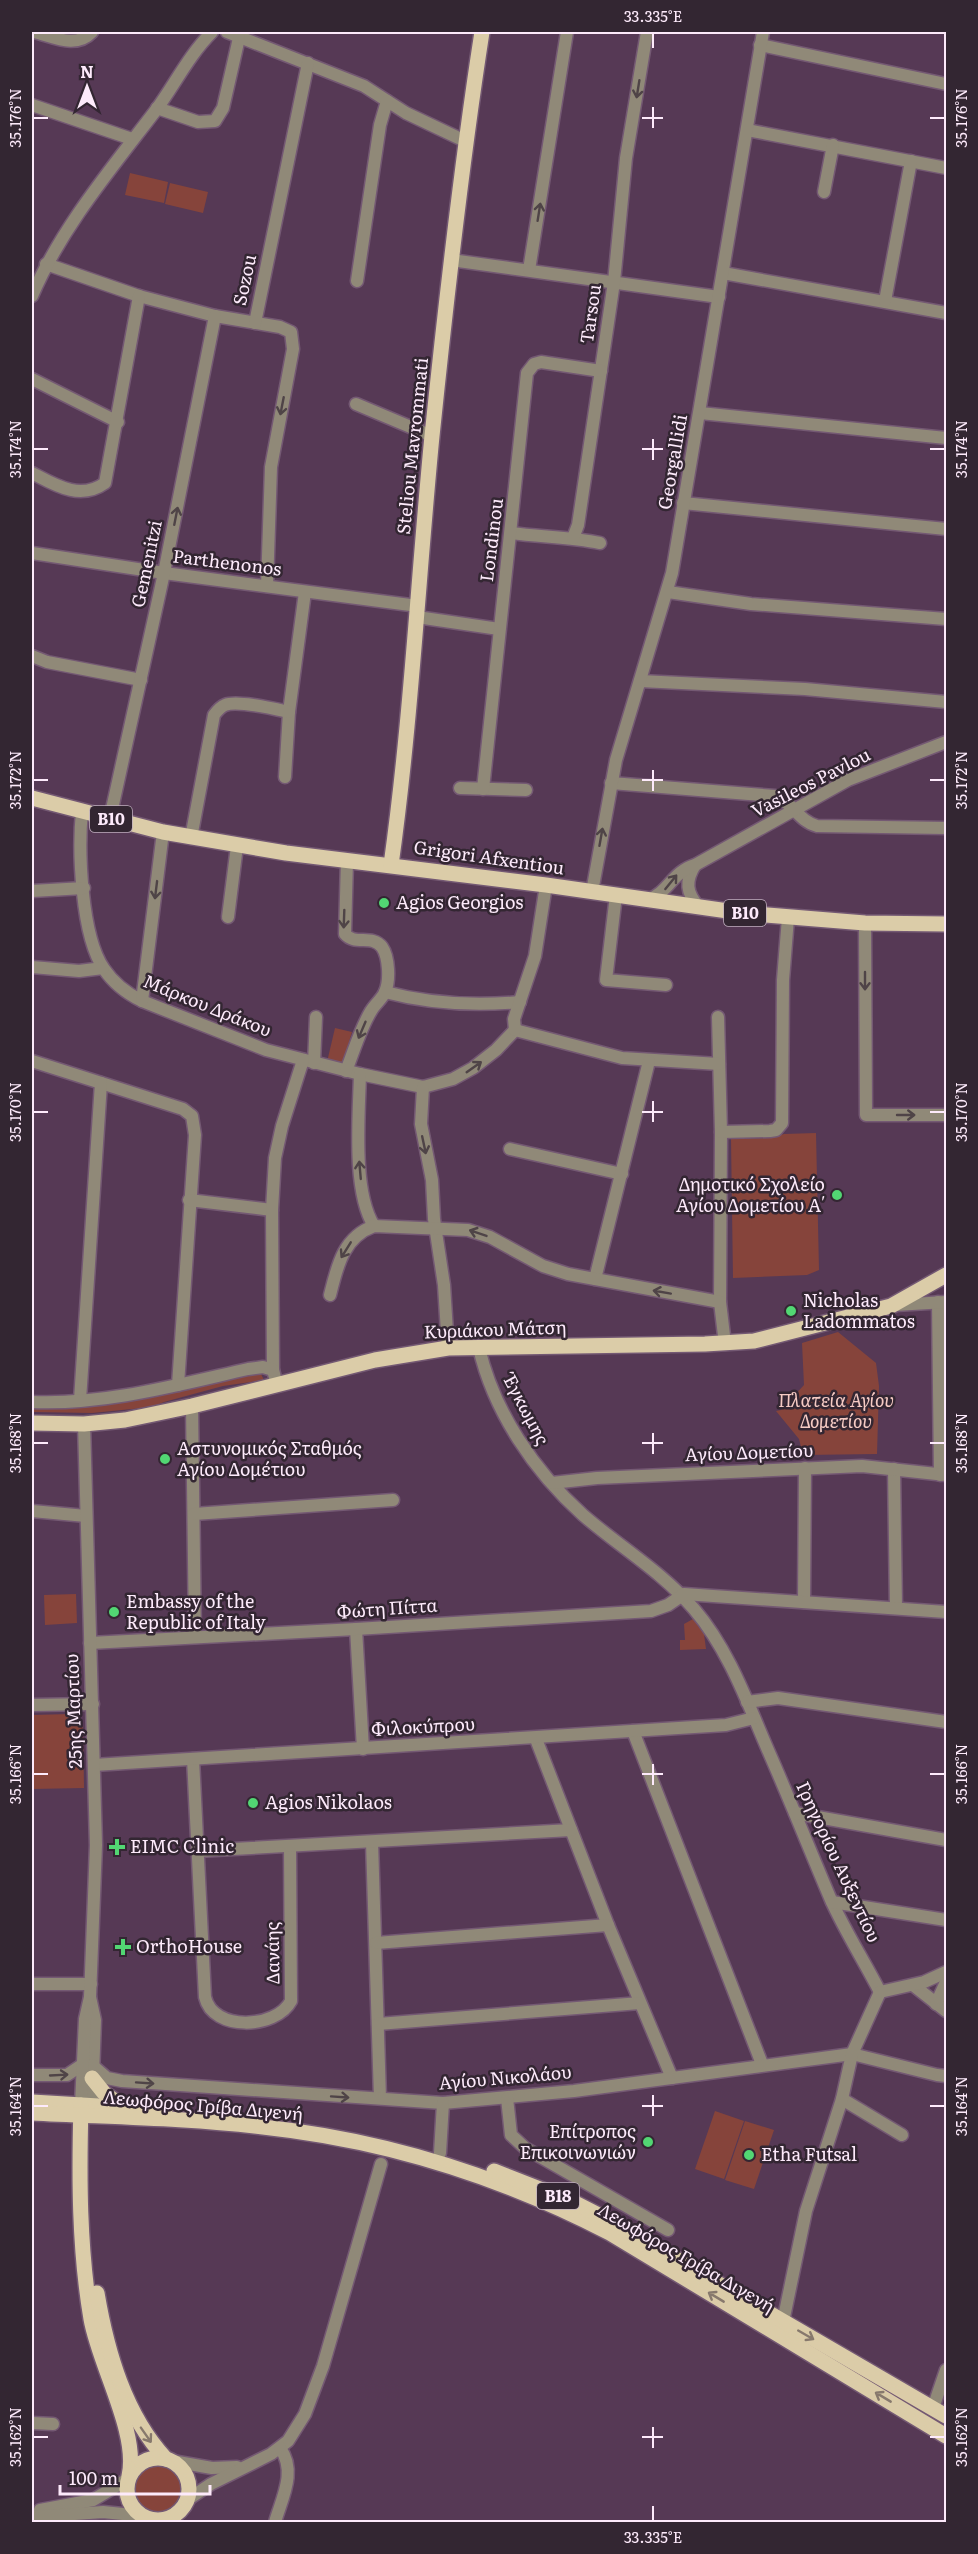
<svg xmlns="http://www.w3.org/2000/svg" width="978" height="2554" viewBox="0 0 978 2554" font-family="Literata,serif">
  <rect width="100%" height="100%" fill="#563955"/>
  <g fill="#86443b">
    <polygon points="130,173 168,182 164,203 125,195"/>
    <polygon points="170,183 208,192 203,213 165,204"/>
    <polygon points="335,1028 352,1032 342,1066 327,1062"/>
    <polygon points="816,1133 819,1270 807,1275 733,1278 731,1139 771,1138 784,1134"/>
    <polygon points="838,1332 876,1363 879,1386 877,1454 803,1455 799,1439 776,1411 781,1410 804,1385 802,1343"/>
    <polygon points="256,1372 261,1374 264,1380 223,1386 164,1402 152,1407 92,1413 32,1412 32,1405 126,1401"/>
    <polygon points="76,1594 77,1623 45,1625 44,1595"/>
    <polygon points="693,1619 704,1634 706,1649 680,1650 680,1640 685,1640 684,1624"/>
    <polygon points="71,1714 79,1719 83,1728 84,1788 32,1789 32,1715"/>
    <polygon points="715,2111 744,2121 724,2179 695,2169"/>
    <polygon points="745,2121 774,2130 754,2189 725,2180"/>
    <circle cx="158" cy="2489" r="27"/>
  </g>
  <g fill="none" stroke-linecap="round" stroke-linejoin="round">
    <defs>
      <g id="minor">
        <path d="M34 32C54 37 76 49 92 32"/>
        <polyline points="227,32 364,86 406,113 465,141"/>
        <polyline points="760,45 946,84"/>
        <polyline points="32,105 132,139"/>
        <polyline points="157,108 198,122 215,121 223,108 239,38"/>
        <polyline points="747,130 946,168"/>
        <polyline points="824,192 833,145"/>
        <polyline points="451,260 719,297"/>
        <polyline points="46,264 139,296 215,316 280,327 291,332 293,349 271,467 267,586"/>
        <polyline points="529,270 567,32"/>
        <polyline points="723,273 946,313"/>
        <polyline points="357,281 380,125 387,101"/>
        <path d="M32 296C61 228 111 169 156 110 175 84 189 55 212 32"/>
        <polyline points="885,301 911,161"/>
        <polyline points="255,323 308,63"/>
        <polyline points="32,379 118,422"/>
        <polyline points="356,404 432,436"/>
        <polyline points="700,413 946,438"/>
        <path d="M32 473C55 485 80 501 105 483L139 296"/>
        <polyline points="683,503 946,529"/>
        <path d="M511 533C541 537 571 537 600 543"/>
        <polyline points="573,538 578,525 614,282 626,158 647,32"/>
        <polyline points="32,553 164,573 418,606"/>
        <polyline points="668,592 751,604 946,619"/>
        <polyline points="417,617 499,629"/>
        <polyline points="32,656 47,662 141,680"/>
        <polyline points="640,681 805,689 946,702"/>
        <polyline points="285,777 289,712 305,592"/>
        <path d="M611 783 775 796C793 802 798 821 817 826L946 828"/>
        <polyline points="460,788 526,790"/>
        <polyline points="483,789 527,373 534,364 541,362 601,371"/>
        <path d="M82 811C78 850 81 936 104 969 114 984 126 993 142 1001L266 1050 360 1074 423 1087 453 1079 473 1068 496 1050 515 1030"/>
        <polyline points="110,818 164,573 215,316"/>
        <path d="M191 838 214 715C217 711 220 707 225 705 237 700 275 709 289 712"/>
        <path d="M695 865C685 881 686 893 699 907"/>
        <polyline points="32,891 84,888"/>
        <polyline points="592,892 616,760 672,573 763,32"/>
        <polyline points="616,895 606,980 666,985"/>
        <path d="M648 900C669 892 672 872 695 865L848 780 946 742"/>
        <polyline points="228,917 237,846"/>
        <polyline points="865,923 866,1115 946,1115"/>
        <polyline points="32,967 79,971 103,968"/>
        <path d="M385 992C430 1004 474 1006 520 1002"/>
        <polyline points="142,1001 163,832"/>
        <polyline points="718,1017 721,1132 720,1302 725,1344"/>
        <polyline points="515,1030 622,1058 719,1064"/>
        <polyline points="515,1030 514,1019 535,956 546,885"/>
        <polyline points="32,1061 183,1109 192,1116 195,1135 178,1385"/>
        <polyline points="314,1063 316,1017"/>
        <path d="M346 1071C354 1051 360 1029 371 1011 375 1004 382 999 385 992 390 981 389 957 382 947 372 934 355 946 345 934L347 860"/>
        <path d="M360 1074C359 1115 352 1191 374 1226"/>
        <polyline points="423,1087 421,1124 432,1180 434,1219 444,1285 448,1348"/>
        <polyline points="721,1132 770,1131 776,1130 782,1123 783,980 788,918"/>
        <polyline points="510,1149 622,1174"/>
        <polyline points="189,1200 272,1210"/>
        <polyline points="595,1279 649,1061"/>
        <path d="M330 1295C337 1267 343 1237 374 1226L468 1230 490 1237 543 1266 568 1274 720 1302"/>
        <polyline points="938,1302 940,1475"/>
        <polyline points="895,1305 946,1302"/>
        <path d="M479 1348C494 1412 534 1471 583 1515 620 1547 662 1572 694 1609 730 1651 749 1707 771 1757 792 1805 811 1853 831 1900 845 1931 864 1961 880 1992"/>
        <polyline points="277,1385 273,1370 272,1210 275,1158 282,1126 303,1060"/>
        <polyline points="80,1400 101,1083"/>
        <path d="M32 1402C105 1405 177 1385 248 1369L263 1367 273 1370"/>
        <polyline points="192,1406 195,1637"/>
        <polyline points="894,1469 896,1608"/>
        <polyline points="552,1483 597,1478 862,1466 946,1475"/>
        <polyline points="32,1511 86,1516"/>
        <polyline points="194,1514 393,1500"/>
        <polyline points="804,1602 805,1468"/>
        <polyline points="356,1629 363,1749"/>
        <polyline points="90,1643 356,1629 651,1611 668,1605 684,1594 946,1612"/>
        <polyline points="747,1702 778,1698 946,1722"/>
        <polyline points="32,1705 93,1704"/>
        <polyline points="633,1731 762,2064"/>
        <polyline points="536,1739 608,1925 672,2078"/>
        <path d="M193 1759 205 1997C213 2032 276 2029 291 2001L290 1848"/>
        <polyline points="94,1765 726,1725 754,1718"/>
        <polyline points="795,1813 946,1840"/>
        <polyline points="372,1842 380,2098"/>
        <polyline points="197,1851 571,1830"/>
        <polyline points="832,1902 946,1920"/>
        <polyline points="376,1943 608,1925"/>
        <polyline points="32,1984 91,1984"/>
        <polyline points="913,1985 946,2011"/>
        <polyline points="880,1992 924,1982 946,1972"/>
        <polyline points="90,1997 95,2020 92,2105"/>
        <polyline points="936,2004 946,1982"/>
        <polyline points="378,2024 640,2003"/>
        <polyline points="92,2065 107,2078 122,2081 443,2103 574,2091 852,2054 937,2075 946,2076"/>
        <polyline points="32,2075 67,2075 82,2065"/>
        <polyline points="507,2098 511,2135 525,2148 668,2230"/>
        <polyline points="842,2099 902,2135"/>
        <polyline points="81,2104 85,2019 90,1997 96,1845 84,1424"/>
        <polyline points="440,2153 443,2103"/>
        <polyline points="783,2322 806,2211 842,2099 852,2054 880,1992"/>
        <polyline points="933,2408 946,2370"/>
        <polyline points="32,2423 53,2424"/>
        <polyline points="172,2461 212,2468 237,2467"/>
        <polyline points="187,2500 211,2484 271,2454 288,2441 305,2414 323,2366 381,2164"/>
        <polyline points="40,2510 93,2500 128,2479"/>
        <polyline points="32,2517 103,2512 142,2516"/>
        <path d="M275 2522C282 2498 297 2471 280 2448"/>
      </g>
      <g id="major">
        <polyline points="32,798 163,832 286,853 546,885 742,913 865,923 946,924"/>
        <path d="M391 865C411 723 418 579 432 436 446 301 461 166 482 32"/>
        <polyline points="32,1423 84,1424 125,1420 192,1406 375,1360 448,1348 705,1344 754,1341 891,1306 946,1275"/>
        <polyline points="92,2078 104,2093 122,2106"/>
        <polyline points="32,2102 165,2110"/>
        <path d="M81 2105C79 2177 79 2248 91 2319 99 2365 139 2433 129 2476"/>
        <path d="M32 2113C109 2117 187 2118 263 2127 384 2140 502 2177 610 2233L946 2436"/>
        <polyline points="494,2171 573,2202 614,2223 946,2416"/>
        <path d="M97 2293C107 2352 125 2415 166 2459"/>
        <circle cx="158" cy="2489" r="31"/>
      </g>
    </defs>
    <use href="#minor" stroke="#745973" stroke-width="15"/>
    <use href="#major" stroke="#745973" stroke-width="18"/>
    <use href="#minor" stroke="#908978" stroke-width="12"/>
    <use href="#major" stroke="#dbcca8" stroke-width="15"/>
  </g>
  <defs><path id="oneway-shaft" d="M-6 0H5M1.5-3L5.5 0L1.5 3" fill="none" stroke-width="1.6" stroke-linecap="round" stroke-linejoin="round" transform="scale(1.5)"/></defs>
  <g stroke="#4f4447">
    <use href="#oneway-shaft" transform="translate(638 89) rotate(99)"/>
    <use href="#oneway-shaft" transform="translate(539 212) rotate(-81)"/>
    <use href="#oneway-shaft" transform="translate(282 406) rotate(101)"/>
    <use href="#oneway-shaft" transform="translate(176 516) rotate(-79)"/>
    <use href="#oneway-shaft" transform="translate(601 837) rotate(-80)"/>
    <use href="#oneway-shaft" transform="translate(671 882) rotate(-51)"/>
    <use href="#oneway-shaft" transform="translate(156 890) rotate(97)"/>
    <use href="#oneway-shaft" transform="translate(344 919) rotate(92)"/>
    <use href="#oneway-shaft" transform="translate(865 981) rotate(90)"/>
    <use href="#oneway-shaft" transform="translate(362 1030) rotate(113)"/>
    <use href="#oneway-shaft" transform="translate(474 1067) rotate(-35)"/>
    <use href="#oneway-shaft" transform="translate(906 1115)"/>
    <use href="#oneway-shaft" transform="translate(424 1145) rotate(78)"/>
    <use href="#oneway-shaft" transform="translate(360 1170) rotate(-95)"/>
    <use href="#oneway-shaft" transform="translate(478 1233) rotate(-161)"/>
    <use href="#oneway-shaft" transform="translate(346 1250) rotate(122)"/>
    <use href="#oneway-shaft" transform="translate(662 1292) rotate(-170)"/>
    <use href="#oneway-shaft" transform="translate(59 2075) rotate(-3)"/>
    <use href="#oneway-shaft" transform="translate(145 2083) rotate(4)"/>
    <use href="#oneway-shaft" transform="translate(340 2097) rotate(4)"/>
  </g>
  <g stroke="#87796d">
    <use href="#oneway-shaft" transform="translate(716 2297) rotate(-149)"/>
    <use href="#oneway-shaft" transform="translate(806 2335) rotate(30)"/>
    <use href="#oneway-shaft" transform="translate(883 2397) rotate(-149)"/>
    <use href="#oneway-shaft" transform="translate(146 2435) rotate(55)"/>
  </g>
  <path fill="none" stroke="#fdeafb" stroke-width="2" d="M653 33V48M653 107V128M33 118H48M642 118H663M930 118H945M653 439V460M33 449H48M642 449H663M930 449H945M653 770V791M33 780H48M642 780H663M930 780H945M653 1101V1122M33 1112H48M642 1112H663M930 1112H945M653 1433V1454M33 1443H48M642 1443H663M930 1443H945M653 1764V1785M33 1774H48M642 1774H663M930 1774H945M653 2095V2116M33 2106H48M642 2106H663M930 2106H945M653 2427V2448M33 2437H48M642 2437H663M930 2437H945M653 2506V2521"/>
  <g fill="#52d673" stroke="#332632" stroke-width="2">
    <circle cx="384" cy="903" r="6"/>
    <circle cx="837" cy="1195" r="6"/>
    <circle cx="791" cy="1311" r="6"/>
    <circle cx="165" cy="1459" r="6"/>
    <circle cx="114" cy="1612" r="6"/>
    <circle cx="253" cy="1803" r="6"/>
    <path d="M114 1838h6v6h6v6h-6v6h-6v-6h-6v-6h6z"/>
    <path d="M120 1938h6v6h6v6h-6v6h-6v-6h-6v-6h6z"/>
    <circle cx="648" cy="2142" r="6"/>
    <circle cx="749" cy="2155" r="6"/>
  </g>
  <g text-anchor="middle" stroke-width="5" stroke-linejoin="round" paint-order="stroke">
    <g fill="#332632" stroke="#c0afbf" stroke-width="1.5">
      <rect x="90" y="806" width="42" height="26" rx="4.5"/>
      <rect x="724" y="900" width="42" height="26" rx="4.5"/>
      <rect x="537" y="2183" width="42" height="26" rx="4.5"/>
    </g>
    <g font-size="16" font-weight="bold" fill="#fdeafb">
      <text x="111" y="825">B10</text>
      <text x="745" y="919">B10</text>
      <text x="558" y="2202">B18</text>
    </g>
    <g font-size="18" fill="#fdeafb" stroke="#332632">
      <text transform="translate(245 280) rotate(-78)" y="6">Sozou</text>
      <text transform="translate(591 314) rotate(-82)" y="6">Tarsou</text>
      <text transform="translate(413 446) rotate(-84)" y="6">Steliou Mavrommati</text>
      <text transform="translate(673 462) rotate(-80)" y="6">Georgallidi</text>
      <text transform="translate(492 540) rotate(-83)" y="6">Londinou</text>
      <text transform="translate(227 563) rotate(7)" y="6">Parthenonos</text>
      <text transform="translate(147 564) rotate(-78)" y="6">Gemenitzi</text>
      <text transform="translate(811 783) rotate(-27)" y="6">Vasileos Pavlou</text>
      <text transform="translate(489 858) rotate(8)" y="6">Grigori Afxentiou</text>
      <text transform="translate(207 1006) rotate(22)" y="6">Μάρκου Δράκου</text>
      <text transform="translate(495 1330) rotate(-2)" y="6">Κυριάκου Μάτση</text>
      <text transform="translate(526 1410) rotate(62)" y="6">Έγκωμης</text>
      <text transform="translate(749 1453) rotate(-2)" y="6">Αγίου Δομετίου</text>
      <text transform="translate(387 1609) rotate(-4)" y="6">Φώτη Πίττα</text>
      <text transform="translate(74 1711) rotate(-92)" y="6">25ης Μαρτίου</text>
      <text transform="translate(423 1727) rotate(-3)" y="6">Φιλοκύπρου</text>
      <text transform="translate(838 1862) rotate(65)" y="6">Γρηγορίου Αυξεντίου</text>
      <text transform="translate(273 1953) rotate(-91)" y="6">Δανάης</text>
      <text transform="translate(505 2078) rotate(-5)" y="6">Αγίου Νικολάου</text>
      <text transform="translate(203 2106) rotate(5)" y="6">Λεωφόρος Γρίβα Διγενή</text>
      <text transform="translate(686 2258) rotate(30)" y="6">Λεωφόρος Γρίβα Διγενή</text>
    </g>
    <g font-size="18" fill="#fdeafb" stroke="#332632" text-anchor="start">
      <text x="396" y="909">Agios Georgios</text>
      <text x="825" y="1191" text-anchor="end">Δημοτικό Σχολείο<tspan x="825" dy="21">Αγίου Δομετίου Αʹ</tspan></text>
      <text x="803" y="1307">Nicholas<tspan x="803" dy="21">Ladommatos</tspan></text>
      <text x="177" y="1455">Αστυνομικός Σταθμός<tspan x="177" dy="21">Αγίου Δομέτιου</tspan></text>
      <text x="126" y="1608">Embassy of the<tspan x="126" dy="21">Republic of Italy</tspan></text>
      <text x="265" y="1809">Agios Nikolaos</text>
      <text x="130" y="1853">EIMC Clinic</text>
      <text x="136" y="1953">OrthoHouse</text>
      <text x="636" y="2138" text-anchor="end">Επίτροπος<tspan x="636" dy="21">Επικοινωνιών</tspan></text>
      <text x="761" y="2161">Etha Futsal</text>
    </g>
    <g font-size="18" font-style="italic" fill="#f6cbc4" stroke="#332632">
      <text x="836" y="1407">Πλατεία Αγίου<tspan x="836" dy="21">Δομετίου</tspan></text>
    </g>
  </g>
  <rect width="978" height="2554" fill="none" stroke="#332632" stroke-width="66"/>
  <g transform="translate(87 87)" stroke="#332632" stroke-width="4.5" paint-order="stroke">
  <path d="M0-4.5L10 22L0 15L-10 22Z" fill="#fdeafb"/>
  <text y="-9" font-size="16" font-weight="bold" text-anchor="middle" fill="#fdeafb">N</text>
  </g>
  <path d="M60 2485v9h150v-9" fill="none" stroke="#fdeafb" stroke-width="3"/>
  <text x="69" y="2485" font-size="18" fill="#fdeafb" stroke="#332632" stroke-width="4.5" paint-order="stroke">100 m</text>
  <rect x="33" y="33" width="912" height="2488" fill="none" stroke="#fdeafb" stroke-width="2"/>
  <g font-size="15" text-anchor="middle" fill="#fdeafb">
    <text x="653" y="22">33.335°E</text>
    <text transform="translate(16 118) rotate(-90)" y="5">35.176°N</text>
    <text transform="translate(962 118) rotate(-90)" y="5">35.176°N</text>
    <text transform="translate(16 449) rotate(-90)" y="5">35.174°N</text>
    <text transform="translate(962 449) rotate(-90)" y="5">35.174°N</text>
    <text transform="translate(16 780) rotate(-90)" y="5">35.172°N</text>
    <text transform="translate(962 780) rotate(-90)" y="5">35.172°N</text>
    <text transform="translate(16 1112) rotate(-90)" y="5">35.170°N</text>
    <text transform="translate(962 1112) rotate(-90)" y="5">35.170°N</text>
    <text transform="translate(16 1443) rotate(-90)" y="5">35.168°N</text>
    <text transform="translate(962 1443) rotate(-90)" y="5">35.168°N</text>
    <text transform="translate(16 1774) rotate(-90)" y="5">35.166°N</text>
    <text transform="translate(962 1774) rotate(-90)" y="5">35.166°N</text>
    <text transform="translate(16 2106) rotate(-90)" y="5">35.164°N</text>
    <text transform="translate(962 2106) rotate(-90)" y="5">35.164°N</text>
    <text transform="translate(16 2437) rotate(-90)" y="5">35.162°N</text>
    <text transform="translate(962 2437) rotate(-90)" y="5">35.162°N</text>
    <text x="653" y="2543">33.335°E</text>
  </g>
</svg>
